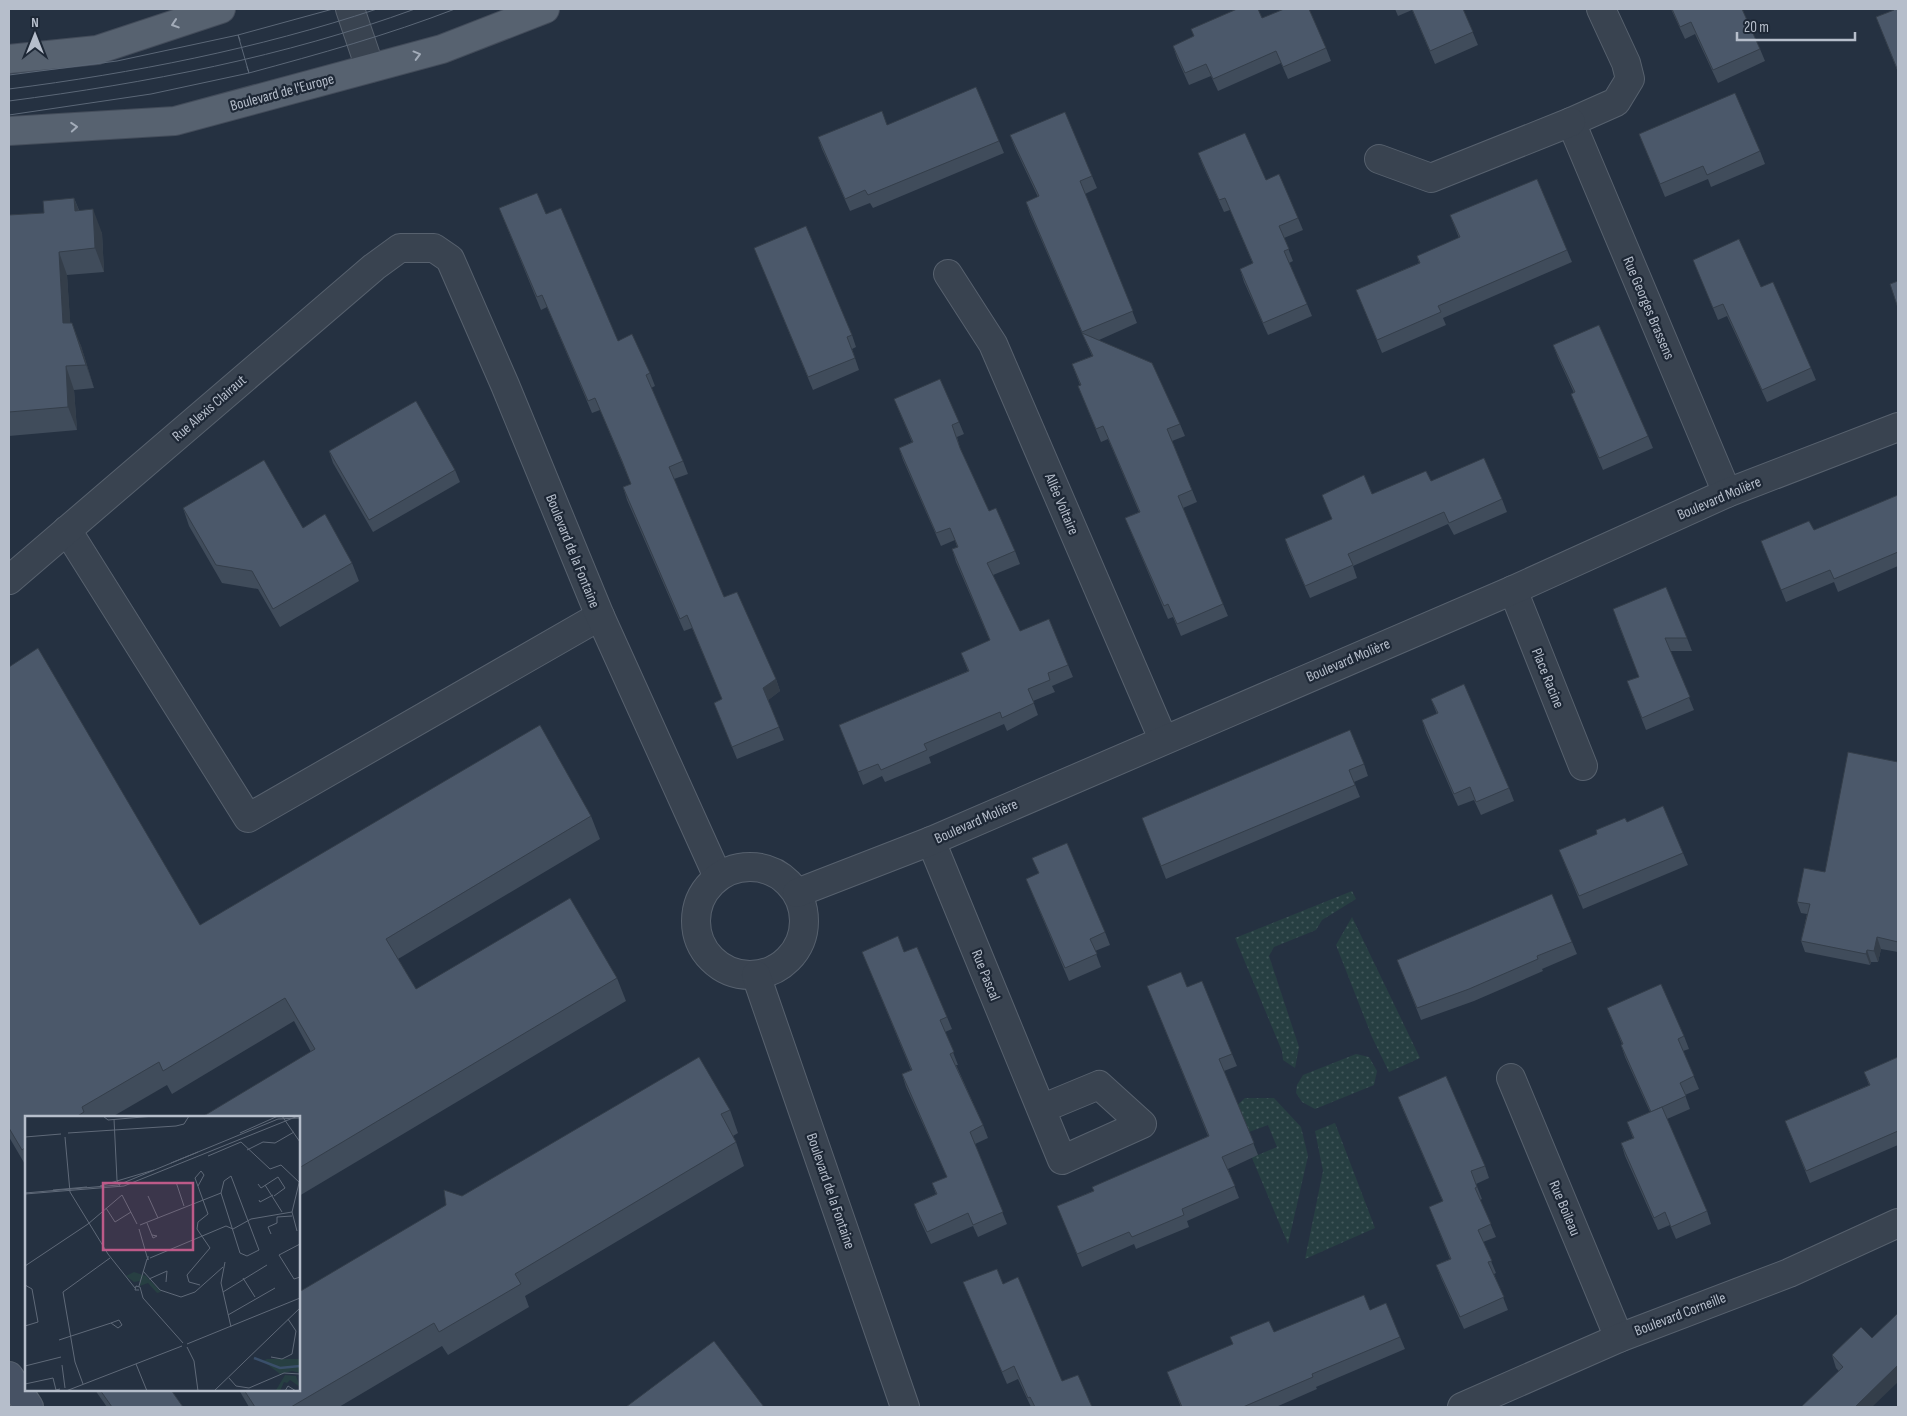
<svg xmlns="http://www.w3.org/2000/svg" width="1907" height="1416" viewBox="0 0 1907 1416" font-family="'Sofia Sans Condensed',sans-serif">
  <defs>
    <pattern id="grass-dots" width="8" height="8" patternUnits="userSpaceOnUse" patternTransform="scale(1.25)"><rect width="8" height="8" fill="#273f42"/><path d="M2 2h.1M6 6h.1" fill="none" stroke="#44595c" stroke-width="1.8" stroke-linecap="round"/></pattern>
  </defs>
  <rect width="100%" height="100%" fill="#253141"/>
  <g fill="url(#grass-dots)" fill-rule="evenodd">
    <polygon points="1352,891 1356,899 1322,920 1316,930 1274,947 1269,956 1299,1047 1295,1068 1283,1060 1282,1051 1235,938"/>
    <polygon points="1352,917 1420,1058 1389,1072 1372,1037 1336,945"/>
    <polygon points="1356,1054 1369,1057 1377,1071 1374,1085 1315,1109 1302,1102 1296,1093 1297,1085 1303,1075"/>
    <path d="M1245 1098H1274L1301 1127 1308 1156 1288 1244 1232 1110ZM1268 1125 1277 1147 1258 1155 1249 1132Z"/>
    <polygon points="1335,1123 1375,1228 1305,1259 1323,1171 1315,1131"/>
  </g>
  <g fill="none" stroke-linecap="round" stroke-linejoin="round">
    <defs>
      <g id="street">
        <polyline points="350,9 370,68"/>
        <polyline points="1601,9 1626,63 1630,79 1616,102 1571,122 1727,493"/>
        <polyline points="1379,159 1431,178 1571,122"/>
        <polyline points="948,274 993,344 1163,739"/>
        <polyline points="67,530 248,818 600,616"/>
        <polyline points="9,580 374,267 400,248 434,248 450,259 505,385 600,616 718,877"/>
        <polyline points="1513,590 1583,766"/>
        <polyline points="931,841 1062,1160 1142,1124 1099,1085 1041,1109"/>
        <circle cx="750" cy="921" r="54"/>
        <polyline points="797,893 931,841 1513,590 1727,493 1898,427"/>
        <polyline points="756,975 905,1407"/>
        <polyline points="1511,1078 1619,1338"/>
        <polyline points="1462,1407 1619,1338 1789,1273 1898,1223"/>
      </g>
      <polyline id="secondary" points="9,1376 29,1407"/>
      <g id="primary">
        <polyline points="9,59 97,50 221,9"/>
        <polyline points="9,131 175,121 442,49 545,9"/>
      </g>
    </defs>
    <use href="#street" stroke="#57616e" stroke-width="30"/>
    <use href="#secondary" stroke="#57616e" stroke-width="30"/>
    <use href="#primary" stroke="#434c5a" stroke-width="30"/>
    <use href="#street" stroke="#394350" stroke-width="28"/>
    <use href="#secondary" stroke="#475264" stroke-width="28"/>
    <use href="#primary" stroke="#576270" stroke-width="28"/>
    <g stroke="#5b6777" stroke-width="1">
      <polyline points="240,40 238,35 333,9"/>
      <path d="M247 67 249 73C319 54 388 35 455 9"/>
      <polyline points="9,75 117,61 238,35 249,73 151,94 9,115"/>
      <path d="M9 89C134 73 257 49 377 9"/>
      <path d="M9 101C147 83 284 57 415 9"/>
    </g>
  </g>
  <g fill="#404c5b">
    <polygon points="1395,9 1463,9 1478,45 1435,64 1412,10 1398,16"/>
    <polygon points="1671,9 1742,9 1760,49 1765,61 1718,83 1695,34 1685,39"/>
    <polygon points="1893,9 1898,9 1898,72 1876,17 1894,10"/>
    <polygon points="1262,18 1326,48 1331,61 1288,79 1281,63 1218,91 1211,76 1189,85 1177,58 1173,46 1194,36 1191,29"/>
    <polygon points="887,125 999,141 1004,153 873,208 870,203 850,211 822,149 818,137"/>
    <polygon points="1639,134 1760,151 1765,164 1711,187 1708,179 1665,197"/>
    <polygon points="1010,135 1092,176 1097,188 1085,194 1137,323 1099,340 1180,424 1185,436 1172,441 1197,502 1183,508 1228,616 1181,636 1173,617 1168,619 1130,530 1125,518 1139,512 1108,439 1101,442 1078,386 1080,385 1072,364 1092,356 1030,214 1026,202 1038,197 1015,148"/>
    <polygon points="1198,153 1266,180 1298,218 1303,230 1284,238 1293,261 1289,263 1307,304 1312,316 1268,335 1244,282 1240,269 1253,264 1230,210 1224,212 1203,166"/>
    <polygon points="74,198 79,210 102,233 104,272 67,275 70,323 81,346 94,388 74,390 77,430 9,436 9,215 44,213"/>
    <polygon points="499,208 546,214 618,341 650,373 655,386 651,388 683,461 688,474 674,479 724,597 776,679 780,691 768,700 784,740 737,759 714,703 722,699 692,628 684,631 627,500 623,487 631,484 600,410 592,413 547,307 541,310"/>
    <polygon points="1450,215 1567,250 1572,262 1443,318 1446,325 1382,353 1356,290 1419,263 1417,256 1459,238"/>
    <polygon points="754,248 852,335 856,347 852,349 859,370 813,390"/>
    <polygon points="1693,260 1761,287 1811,368 1816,380 1767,402 1727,316 1718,320"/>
    <polygon points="1553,345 1648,436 1653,448 1603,470 1576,406 1571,394 1574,393 1558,358"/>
    <polygon points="894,399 959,422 964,434 957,437 960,448 989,511 1015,551 1020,564 993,575 1020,631 1068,665 1073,677 1052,686 1055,692 1033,701 1038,715 1007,731 1004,724 929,757 931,763 885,782 882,776 863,785 839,725 968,671 961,653 990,641 956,562 952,549 957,547 955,540 941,546 903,460 899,448 912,442"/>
    <polygon points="329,451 455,470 460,482 373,532 333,463"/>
    <polygon points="1431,481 1502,499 1507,512 1454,535 1448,524 1353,566 1357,578 1310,598 1289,551 1285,539 1332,519 1322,495 1372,494"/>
    <polygon points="1898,495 1898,566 1838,592 1834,582 1786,602 1761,541 1814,530"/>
    <polygon points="183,508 303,528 352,563 359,581 280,627 258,589 222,583 189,526"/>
    <polygon points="1617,621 1687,638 1692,651 1670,651 1694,710 1646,730 1627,681 1639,677"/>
    <polygon points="9,667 200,925 591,816 600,839 398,959 416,989 617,978 626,1001 299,1196 299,1117 311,1052 294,1021 172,1094 167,1085 112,1117 26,1117 26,1166 9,1137"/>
    <polygon points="1431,699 1509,788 1514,801 1481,815 1474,800 1458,806 1426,733 1422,720 1437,714"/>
    <polygon points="1898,762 1898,952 1881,949 1878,962 1871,962 1870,965 1805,952 1801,941 1807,914 1801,913 1797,902 1825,872"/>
    <polygon points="1364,764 1368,776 1354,782 1360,797 1166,879 1142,818"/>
    <polygon points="1559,850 1683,853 1688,865 1583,909"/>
    <polygon points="1032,858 1105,932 1110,945 1095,951 1101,967 1069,981 1031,891 1026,879 1039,874"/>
    <polygon points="1572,942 1577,954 1542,969 1543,971 1474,1001 1421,1020 1397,960"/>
    <polygon points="862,952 904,952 947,1017 952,1029 945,1032 958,1065 956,1065 983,1125 988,1138 975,1144 1007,1224 978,1237 973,1226 931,1244 918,1216 914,1204 936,1194 932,1183 947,1177 906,1087 902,1074 911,1070"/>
    <polygon points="1147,986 1187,987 1232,1054 1237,1066 1224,1071 1258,1155 1228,1169 1239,1198 1187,1221 1189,1227 1136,1249 1134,1244 1082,1267 1057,1206 1093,1191 1208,1136"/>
    <polygon points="1607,1008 1684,1036 1689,1049 1683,1051 1699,1089 1685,1095 1690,1109 1667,1119 1707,1211 1711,1224 1676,1239 1670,1225 1658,1230 1625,1156 1621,1143 1633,1138 1627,1122 1650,1112 1625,1057 1621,1045 1622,1044"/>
    <polygon points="1898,1057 1898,1145 1810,1183 1785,1121 1869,1085 1864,1072"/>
    <polygon points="1398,1097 1485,1166 1489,1178 1476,1184 1482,1199 1480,1200 1496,1237 1483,1242 1496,1273 1494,1274 1508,1310 1464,1329 1441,1278 1436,1265 1450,1259 1429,1207 1443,1202 1403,1110"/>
    <polygon points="730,1110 738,1133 733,1136 736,1142 744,1166 525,1296 529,1307 448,1355 442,1346 339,1407 249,1407 239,1390 299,1390 462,1196"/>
    <polygon points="963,1282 1003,1284 1062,1381 1092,1407 1031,1407 1018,1379 1007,1384 968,1294"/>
    <polygon points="1861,1327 1872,1407 1836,1368 1832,1355"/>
    <polygon points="1274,1332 1400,1337 1405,1349 1316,1387 1317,1389 1276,1407 1181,1407 1167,1372"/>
    <polygon points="95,1390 171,1390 183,1407 107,1407"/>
  </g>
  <g fill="#343e4a">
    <polygon points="74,198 83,222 75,211"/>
    <polygon points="93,209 102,233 104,272 95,248"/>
    <polygon points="59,252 67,275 72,347 63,323"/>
    <polygon points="72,323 81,346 94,388 86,365"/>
    <polygon points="66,366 74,390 77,430 68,407"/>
    <polygon points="776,679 780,691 767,701 763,688"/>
    <polygon points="1877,937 1881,949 1878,962 1874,951"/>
    <polygon points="1867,950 1871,962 1870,965 1866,954"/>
    <polygon points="1898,1365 1898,1382 1872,1407 1857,1407 1856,1406"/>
  </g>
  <g fill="#4b586a" stroke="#343e4a">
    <polygon points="1237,9 1258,9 1262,18 1284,9 1309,9 1326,48 1283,67 1276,51 1213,79 1206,64 1185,73 1173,46 1194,36 1191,29"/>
    <polygon points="1412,9 1463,9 1473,32 1430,51"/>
    <polygon points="1672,9 1742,9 1760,49 1713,70 1691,22 1680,27"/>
    <polygon points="1894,9 1898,9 1898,71 1876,17 1894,10"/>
    <polygon points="976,87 999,141 868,195 865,190 845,199 818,137 882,111 887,125"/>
    <polygon points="1735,93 1760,151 1707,175 1703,166 1660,184 1639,134"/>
    <polygon points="1065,112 1092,176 1080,181 1133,311 1082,332 1026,202 1039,196 1010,135"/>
    <polygon points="1245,133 1266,180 1279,174 1298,218 1279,226 1289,249 1284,251 1307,304 1263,323 1240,269 1253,263 1225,198 1219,200 1198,153"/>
    <polygon points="1537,179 1567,250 1438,306 1441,312 1377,340 1356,290 1420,263 1417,256 1460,237 1450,215"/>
    <polygon points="537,193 546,214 561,208 618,341 632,334 650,373 646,375 683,461 669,467 724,597 737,592 776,679 763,688 779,727 732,747 714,703 722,699 687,615 680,619 623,487 631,484 622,461 595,398 588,401 542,295 537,297 499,208"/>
    <polygon points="74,198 75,211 93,209 95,248 59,252 63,323 72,323 86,365 66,366 68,407 9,412 9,215 44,213 43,201"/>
    <polygon points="806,226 852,335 847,337 855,358 808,377 754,248"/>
    <polygon points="1739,239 1761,287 1773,282 1811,368 1762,390 1723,304 1713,308 1693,260"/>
    <polygon points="1898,281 1898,308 1890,284"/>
    <polygon points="1599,325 1648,436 1599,458 1571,394 1575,392 1553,345"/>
    <polygon points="1082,333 1152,363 1180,424 1167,429 1192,490 1178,496 1223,604 1177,624 1168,604 1164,606 1125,518 1140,512 1103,426 1096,429 1078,386 1081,385 1072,364 1093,356"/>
    <polygon points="940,379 959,422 952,425 960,448 989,511 996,508 1015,551 987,563 1020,631 1049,619 1068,665 1048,673 1050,680 1028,689 1034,703 1002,718 1000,712 924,744 927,750 881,770 878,764 858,772 839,725 969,671 961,653 990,640 952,549 958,547 950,528 936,533 899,448 913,442 894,399"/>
    <polygon points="416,401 455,470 369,520 329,451"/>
    <polygon points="1484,458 1502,499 1449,523 1444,512 1348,554 1353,565 1305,586 1285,539 1332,519 1322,495 1364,475 1372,494 1426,471 1431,481"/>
    <polygon points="264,460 303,528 325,514 352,563 273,609 252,571 216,565 183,508"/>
    <polygon points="1898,495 1898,552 1834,579 1830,570 1781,590 1761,541 1809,521 1814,530"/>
    <polygon points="1666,587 1687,638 1665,638 1690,697 1642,718 1627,681 1639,677 1613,609"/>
    <polygon points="38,648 200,925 540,725 591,816 386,939 416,989 570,898 617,978 299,1168 299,1117 202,1117 315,1049 285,998 163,1071 159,1062 82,1107 84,1112 76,1117 26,1117 26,1147 22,1150 9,1128 9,667"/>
    <polygon points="1464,684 1509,788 1476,802 1470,787 1454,794 1422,720 1438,713 1431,699"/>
    <polygon points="1350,730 1364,764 1349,770 1355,785 1161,866 1142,818"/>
    <polygon points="1848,752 1898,762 1898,942 1877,937 1874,951 1867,950 1866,954 1801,941 1810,904 1797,902 1804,868 1825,872"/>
    <polygon points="1663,806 1683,853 1579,896 1559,850 1597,834 1596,830 1625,818 1627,822"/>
    <polygon points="1067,843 1105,932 1090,939 1097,954 1065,968 1026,879 1039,873 1032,858"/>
    <polygon points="1552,894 1572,942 1537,956 1538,959 1469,989 1417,1008 1397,960"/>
    <polygon points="898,936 904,952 917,947 947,1017 940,1020 954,1052 950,1054 983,1125 970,1132 1003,1212 973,1225 968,1213 927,1232 914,1204 937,1194 932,1183 947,1177 902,1074 912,1070 862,952"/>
    <polygon points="1181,972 1187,987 1202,981 1232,1054 1219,1059 1254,1143 1222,1157 1235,1186 1182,1209 1184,1215 1132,1237 1129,1232 1077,1254 1057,1206 1094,1191 1092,1187 1209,1136 1147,986"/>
    <polygon points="1661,984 1684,1036 1678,1039 1694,1076 1680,1083 1686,1096 1651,1112 1621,1045 1623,1044 1607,1008"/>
    <polygon points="699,1057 730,1110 721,1114 736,1142 515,1274 521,1284 439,1332 434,1323 291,1407 255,1407 244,1390 299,1390 299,1292 446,1205 444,1190 462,1196"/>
    <polygon points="1898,1057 1898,1131 1806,1171 1785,1121 1870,1085 1864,1072"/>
    <polygon points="1446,1076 1485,1166 1471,1171 1477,1187 1475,1188 1491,1224 1478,1230 1492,1261 1488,1262 1504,1297 1460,1317 1436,1265 1451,1259 1429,1207 1443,1201 1398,1097"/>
    <polygon points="1662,1107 1707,1211 1671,1227 1665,1212 1654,1218 1621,1143 1634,1138 1627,1122"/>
    <polygon points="997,1269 1003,1284 1018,1277 1062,1381 1078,1375 1092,1407 1035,1407 1030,1397 1028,1398 1014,1366 1002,1372 963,1282"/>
    <polygon points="1364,1295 1370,1310 1386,1303 1400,1337 1312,1374 1313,1377 1243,1407 1182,1407 1167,1372 1233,1344 1230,1337 1269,1321 1274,1332"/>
    <polygon points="1898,1313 1898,1365 1856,1406 1857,1407 1801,1407 1843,1367 1832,1355 1861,1327 1872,1338"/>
    <polygon points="714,1341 764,1407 626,1407"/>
    <polygon points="100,1390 171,1390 183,1407 112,1407"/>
  </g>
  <defs><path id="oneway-chevron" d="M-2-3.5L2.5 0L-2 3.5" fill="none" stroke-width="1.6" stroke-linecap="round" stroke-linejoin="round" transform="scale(1.25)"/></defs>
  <g stroke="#a3acb9">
    <use href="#oneway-chevron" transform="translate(175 24) rotate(162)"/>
    <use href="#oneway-chevron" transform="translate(417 55) rotate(-15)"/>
    <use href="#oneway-chevron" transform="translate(74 127) rotate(-4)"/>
  </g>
  <g text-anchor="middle" stroke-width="4.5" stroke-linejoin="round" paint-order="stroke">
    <g font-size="15" fill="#b6becb" stroke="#1e2836">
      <text transform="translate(282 92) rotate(-15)" y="5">Boulevard de l'Europe</text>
      <text transform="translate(1649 308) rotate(67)" y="5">Rue Georges Brassens</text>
      <text transform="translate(209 408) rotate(-41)" y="5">Rue Alexis Clairaut</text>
      <text transform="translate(1719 498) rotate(-23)" y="5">Boulevard Molière</text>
      <text transform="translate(1062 504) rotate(67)" y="5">Allée Voltaire</text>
      <text transform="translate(573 551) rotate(68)" y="5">Boulevard de la Fontaine</text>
      <text transform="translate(1348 660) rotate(-23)" y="5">Boulevard Molière</text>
      <text transform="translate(1548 678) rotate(68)" y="5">Place Racine</text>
      <text transform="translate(976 821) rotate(-24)" y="5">Boulevard Molière</text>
      <text transform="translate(986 975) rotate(68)" y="5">Rue Pascal</text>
      <text transform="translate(831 1191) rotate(71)" y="5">Boulevard de la Fontaine</text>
      <text transform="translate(1565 1208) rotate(67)" y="5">Rue Boileau</text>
      <text transform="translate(1680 1314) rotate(-21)" y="5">Boulevard Corneille</text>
    </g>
  </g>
  <g transform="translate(25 1116)">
    <rect width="275" height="275" fill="#253141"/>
    <path d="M260 259 271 260 275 271 265 264 262 267 259 266 255 275 251 274Z" fill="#273f42"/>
    <path d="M109 156 121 160 136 176 132 177 123 167 115 170V165L109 166 101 160Z" fill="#273f42"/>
    <path d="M242 243H275V257L267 255 255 258 238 245Z" fill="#273f42"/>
    <path fill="none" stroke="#3a4f6a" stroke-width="2.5" d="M229 242 255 252 275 250"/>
    <path fill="none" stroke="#5f6978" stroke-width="1" d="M78 0 83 4 129 0M257 0 275 26M89 3 92 64 95 71M43 17 151 10 159 8 164 0M215 17 253 0M0 21 36 18M40 21 45 76 83 138 110 172M222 34 238 26 250 27 269 16M183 40 216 26 245 53 256 49 275 67M146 47 173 36M206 60 234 134 222 140 215 137 196 77 199 65ZM151 66 159 90M233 68 236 72 253 61 260 72 249 80M240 69 257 96M75 70 129 54M173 70 179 59 176 55 170 62 183 98 173 106 172 113 185 132 162 159 164 166 175 169M28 74 62 71M0 77 93 69 253 3 275 2M0 78 99 70 273 0M123 80 133 102M234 84 235 86 248 79M81 92 90 106 106 96M122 107 128 122 132 120 127 119M115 109 196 77M114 113 123 144V140M272 115 267 96 275 63M246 118 243 111 252 107V101L267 100M275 128 254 139 269 163 275 161M125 142 201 110 208 113 226 103 267 96M200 146 196 167 206 211M0 150 63 108 97 79 112 108M118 155 135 174 156 181 170 176 198 151M218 162 230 181M124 163 142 155 141 166M114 170 122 143M114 174H110L111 170 115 171 118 182 158 227M198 176 242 149M203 199 250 172M0 210 13 206 7 173 0 169M34 224 86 207 93 212 97 209 94 204 86 207M162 228 275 182M162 231 169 245 173 275M246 241 257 243 267 238 271 215 263 203M111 248 122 275M37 249 40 272M0 250 36 241M204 262 211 270 224 272 259 257 275 258M0 268 28 262 31 274 35 273M58 268 50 246 38 176 85 142M41 275 157 230M189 275 275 192M260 275 263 270 271 275"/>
    <path fill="#bd5a88" fill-opacity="0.15" stroke="#bd5a88" stroke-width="2.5" d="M78 67H168V134H78Z"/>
    <rect width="275" height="275" fill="none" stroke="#b6becb" stroke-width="2.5"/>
  </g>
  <rect width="1907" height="1416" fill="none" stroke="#b6becb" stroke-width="20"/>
  <g transform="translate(35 35)" stroke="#1e2836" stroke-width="4" paint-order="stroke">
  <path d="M0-4L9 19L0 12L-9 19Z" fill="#b6becb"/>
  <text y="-8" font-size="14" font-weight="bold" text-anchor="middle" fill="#b6becb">N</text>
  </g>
  <path d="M1737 32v8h118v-8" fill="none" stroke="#b6becb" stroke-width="2.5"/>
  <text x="1744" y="32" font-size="15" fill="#b6becb" stroke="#1e2836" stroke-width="4" paint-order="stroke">20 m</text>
</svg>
